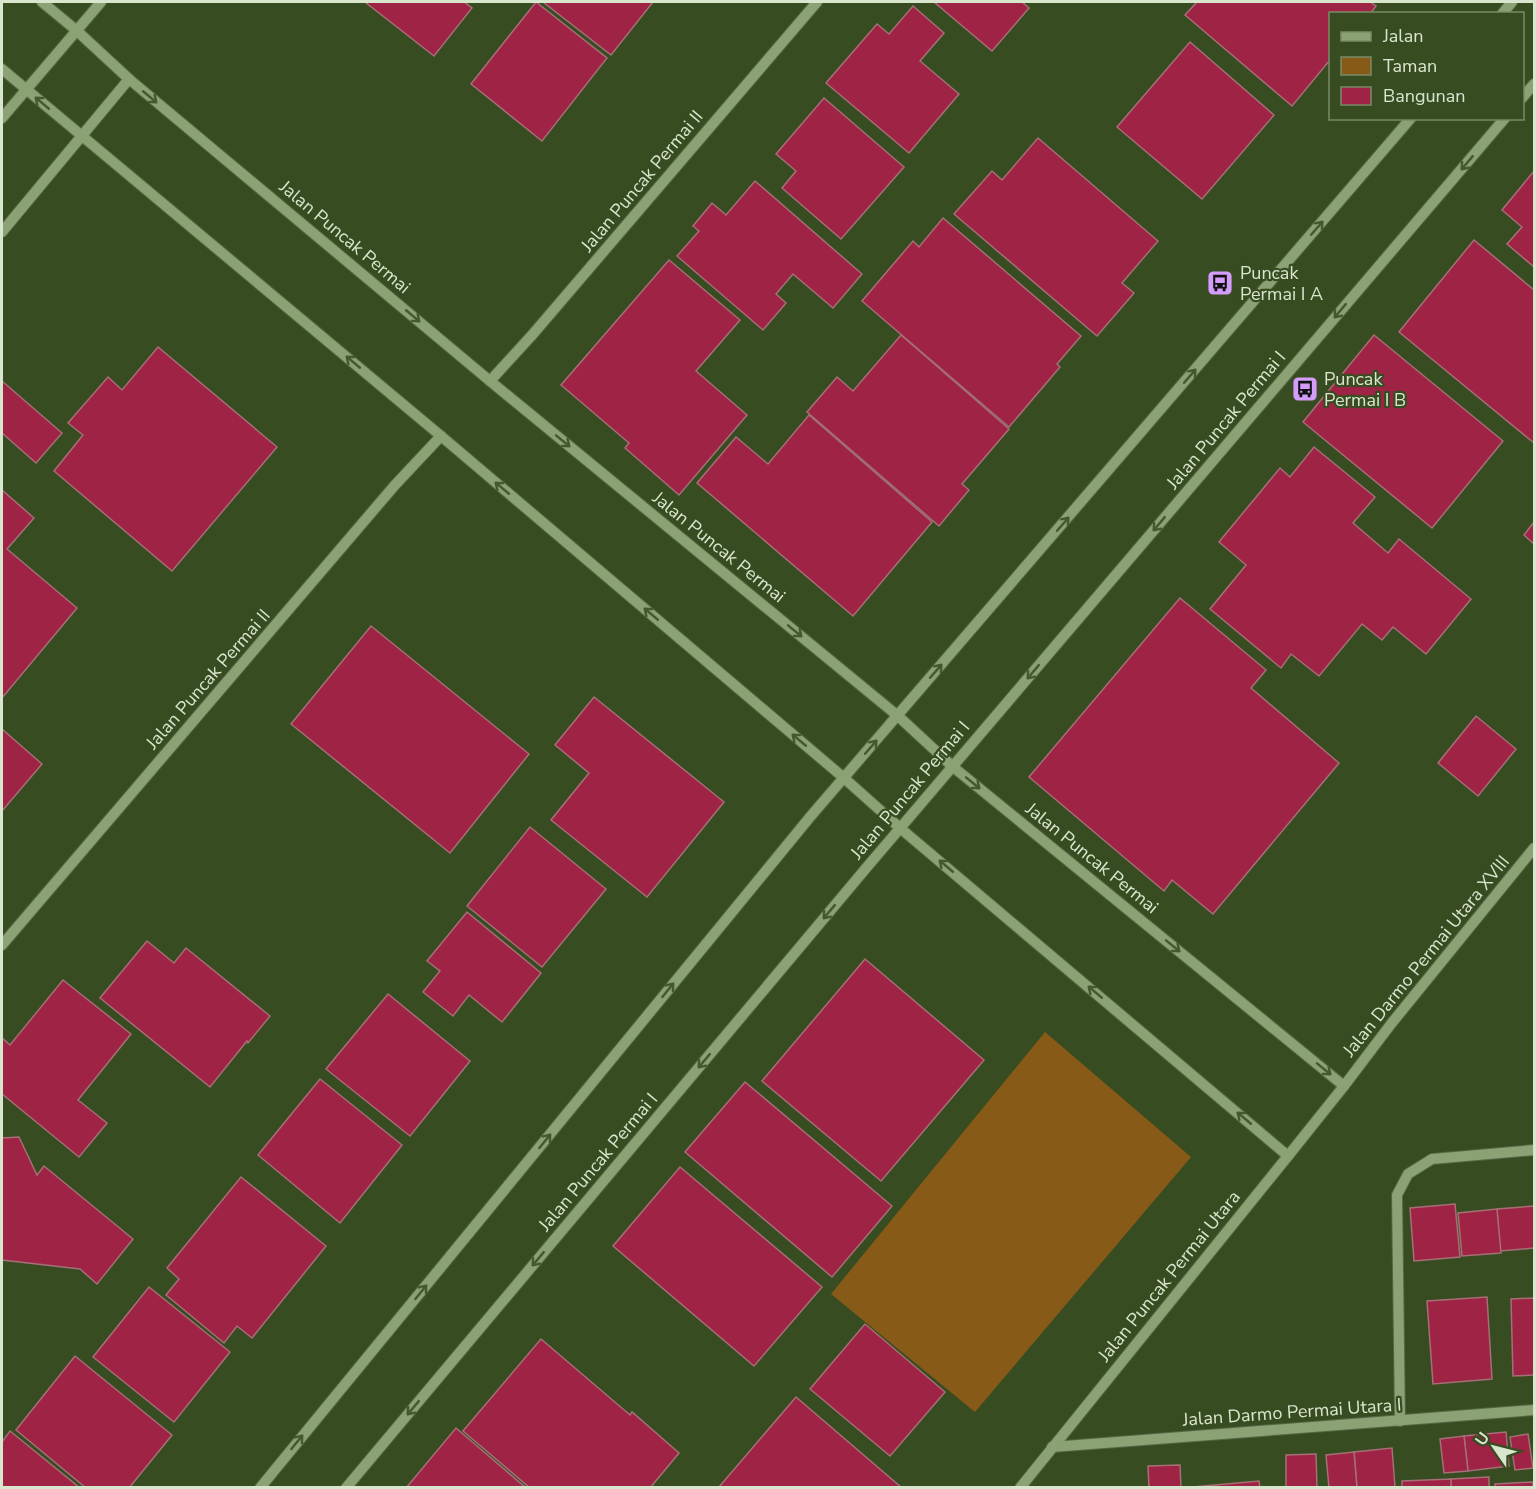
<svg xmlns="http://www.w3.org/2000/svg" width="1536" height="1489" viewBox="0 0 1536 1489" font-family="'Nunito Sans',sans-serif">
  <rect width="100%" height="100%" fill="#384c22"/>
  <polygon fill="#885a18" points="1045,1032 1191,1157 975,1412 831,1294"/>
  <g fill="#9f2345" stroke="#a56f76" stroke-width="1.5">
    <polygon points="365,2 464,2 472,8 434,56"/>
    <polygon points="536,2 607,58 542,141 471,84"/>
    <polygon points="543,2 653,2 611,55"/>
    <polygon points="934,2 1022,2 1029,8 992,51"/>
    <polygon points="1197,2 1370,2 1376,6 1370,14 1330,14 1330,60 1292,106 1185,15"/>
    <polygon points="913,6 944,33 920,61 959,94 909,153 826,83 877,24 889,34"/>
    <polygon points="1190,42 1274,115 1202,199 1117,127"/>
    <polygon points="824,98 904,167 841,239 782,188 796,171 776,154"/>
    <polygon points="1038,138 1158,241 1122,283 1134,293 1097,336 954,214 992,171 1002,180"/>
    <polygon points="1534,171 1534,267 1507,244 1522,227 1502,210"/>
    <polygon points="755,181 862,274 833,308 793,274 776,294 786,303 763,330 677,256 699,231 693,226 712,203 726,215"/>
    <polygon points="943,218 1081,336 1057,364 1060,367 1009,427 862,301 913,241 919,247"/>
    <polygon points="1474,240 1534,290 1534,443 1399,332"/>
    <polygon points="669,260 740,320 696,371 747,415 679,495 625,448 629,443 561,385"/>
    <polygon points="901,335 1009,429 962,484 969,490 939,526 807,412 837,377 853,391"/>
    <polygon points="1374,335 1503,441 1432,528 1303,422"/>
    <polygon points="158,347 277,447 172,571 54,471 83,435 68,423 108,377 122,390"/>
    <polygon points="2,381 62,433 36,463 2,433"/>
    <polygon points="809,415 932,522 853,616 697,483 736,437 768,464"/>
    <polygon points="1314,447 1375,497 1353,523 1388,553 1399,539 1471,599 1426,654 1393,627 1382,640 1362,624 1319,676 1291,654 1281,668 1210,609 1246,565 1219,542 1280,468 1290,477"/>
    <polygon points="2,490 34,518 7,549 77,608 2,698"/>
    <polygon points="1534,522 1534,544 1524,535"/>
    <polygon points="1180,598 1266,670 1251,688 1339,763 1213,914 1172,880 1164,891 1029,777"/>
    <polygon points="371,626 529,754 450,853 291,724"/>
    <polygon points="594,697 724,802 647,897 551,820 589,773 555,745"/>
    <polygon points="1476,716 1516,749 1478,796 1438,763"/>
    <polygon points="2,729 42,764 2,811"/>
    <polygon points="530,827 606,889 542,967 467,906"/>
    <polygon points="467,912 541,973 502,1022 469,995 453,1016 423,992 440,971 427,961"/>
    <polygon points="147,941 174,963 186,948 270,1016 248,1043 247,1041 210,1087 100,998"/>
    <polygon points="865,959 984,1060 881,1181 762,1081"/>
    <polygon points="63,980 131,1034 78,1100 107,1123 79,1157 2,1094 2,1038 10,1045"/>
    <polygon points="388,994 470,1061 410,1136 326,1069"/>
    <polygon points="320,1079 402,1145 340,1223 258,1155"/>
    <polygon points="745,1082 892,1206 832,1277 685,1152"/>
    <polygon points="19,1137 37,1175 44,1166 133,1239 97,1284 80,1269 2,1260 2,1138"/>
    <polygon points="680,1167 822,1287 754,1366 613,1246"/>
    <polygon points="241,1177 326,1246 252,1338 237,1326 224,1343 166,1295 179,1279 167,1268"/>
    <polygon points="1455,1204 1460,1257 1414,1261 1410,1208"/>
    <polygon points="1534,1206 1534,1248 1500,1251 1497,1209"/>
    <polygon points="1497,1209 1501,1253 1462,1256 1458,1213"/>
    <polygon points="149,1287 230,1352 174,1422 93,1357"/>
    <polygon points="1487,1297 1492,1379 1433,1384 1427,1301"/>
    <polygon points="1534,1298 1534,1375 1513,1376 1511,1299"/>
    <polygon points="865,1324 945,1392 890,1456 810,1389"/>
    <polygon points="541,1339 630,1415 632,1412 679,1453 650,1488 530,1488 463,1431"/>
    <polygon points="75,1356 172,1435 129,1488 86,1488 16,1430"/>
    <polygon points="796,1397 902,1488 719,1487"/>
    <polygon points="456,1428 526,1488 406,1488"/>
    <polygon points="10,1431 80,1488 2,1488 2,1442"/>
    <polygon points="1506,1432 1509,1466 1468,1471 1464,1436"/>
    <polygon points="1528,1434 1533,1468 1515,1470 1510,1437"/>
    <polygon points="1464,1436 1468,1471 1444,1473 1440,1439"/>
    <polygon points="1392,1448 1395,1487 1357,1488 1354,1452"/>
    <polygon points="1354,1452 1357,1488 1329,1488 1326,1455"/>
    <polygon points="1316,1454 1317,1488 1286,1488 1286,1455"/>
    <polygon points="1180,1465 1181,1488 1149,1488 1148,1466"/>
    <polygon points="1489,1477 1489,1488 1451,1488 1451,1479"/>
    <polygon points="1451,1479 1451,1488 1402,1488 1402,1481"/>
    <polygon points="1259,1481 1260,1488 1193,1488 1193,1487"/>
    <polygon points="1533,1482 1533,1488 1495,1488 1495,1484"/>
  </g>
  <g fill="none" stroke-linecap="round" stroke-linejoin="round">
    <defs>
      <g id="minor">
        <polyline points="42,2 76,30 129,79 490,381 898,716 952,766 1344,1086"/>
        <polyline points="1502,14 1512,2"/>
        <polyline points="2,69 441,436 844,778 900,828 1288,1156"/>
        <polyline points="1522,98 1534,84"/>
        <polyline points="2,118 101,2"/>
        <polyline points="2,232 129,79"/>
        <polyline points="490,381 533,334 817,2"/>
        <polyline points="2,945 395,485 441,436"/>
        <polyline points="1400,1421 1397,1195 1408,1174 1432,1159 1534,1150"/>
        <polyline points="1052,1447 1534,1410"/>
        <polyline points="260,1488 810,817 1411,118"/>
        <polyline points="346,1488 867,867 1505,118"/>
        <polyline points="1020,1488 1288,1156 1344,1086 1391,1024 1534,848"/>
      </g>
    </defs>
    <use href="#minor" stroke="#576743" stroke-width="12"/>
    <use href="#minor" stroke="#8aa274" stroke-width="10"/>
  </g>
  <defs><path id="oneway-shaft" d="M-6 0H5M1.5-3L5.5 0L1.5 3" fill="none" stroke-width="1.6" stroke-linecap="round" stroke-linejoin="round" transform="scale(1.5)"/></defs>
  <g stroke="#44592e">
    <use href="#oneway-shaft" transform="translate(150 97) rotate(40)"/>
    <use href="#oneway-shaft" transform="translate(42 103) rotate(-140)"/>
    <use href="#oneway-shaft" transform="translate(1467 163) rotate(130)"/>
    <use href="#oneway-shaft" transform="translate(1317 228) rotate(-49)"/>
    <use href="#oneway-shaft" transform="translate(1340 311) rotate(130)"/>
    <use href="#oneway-shaft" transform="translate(413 316) rotate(40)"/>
    <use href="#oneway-shaft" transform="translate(353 362) rotate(-140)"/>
    <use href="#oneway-shaft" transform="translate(1190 376) rotate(-49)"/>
    <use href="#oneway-shaft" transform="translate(563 441) rotate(39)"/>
    <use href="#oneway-shaft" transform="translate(502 488) rotate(-140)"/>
    <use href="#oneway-shaft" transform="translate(1063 524) rotate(-49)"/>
    <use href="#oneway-shaft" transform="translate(1159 524) rotate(130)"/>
    <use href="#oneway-shaft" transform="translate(651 614) rotate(-140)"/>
    <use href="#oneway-shaft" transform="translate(795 631) rotate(39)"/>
    <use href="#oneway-shaft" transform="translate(936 671) rotate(-49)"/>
    <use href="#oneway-shaft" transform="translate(1033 672) rotate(130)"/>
    <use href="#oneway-shaft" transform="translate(799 740) rotate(-140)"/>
    <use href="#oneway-shaft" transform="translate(871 747) rotate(-49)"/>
    <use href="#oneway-shaft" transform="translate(973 783) rotate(39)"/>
    <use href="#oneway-shaft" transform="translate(946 866) rotate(-140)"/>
    <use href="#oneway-shaft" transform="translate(829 912) rotate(130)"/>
    <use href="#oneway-shaft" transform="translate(1173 946) rotate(39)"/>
    <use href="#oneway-shaft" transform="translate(668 990) rotate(-51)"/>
    <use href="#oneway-shaft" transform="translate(1095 992) rotate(-140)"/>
    <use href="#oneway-shaft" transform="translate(704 1061) rotate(130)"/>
    <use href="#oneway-shaft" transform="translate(1324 1069) rotate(39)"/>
    <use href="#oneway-shaft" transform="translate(1244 1118) rotate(-140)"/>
    <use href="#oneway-shaft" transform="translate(545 1141) rotate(-51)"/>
    <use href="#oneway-shaft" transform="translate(538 1259) rotate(130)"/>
    <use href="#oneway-shaft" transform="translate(421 1292) rotate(-51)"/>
    <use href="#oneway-shaft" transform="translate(413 1408) rotate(130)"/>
    <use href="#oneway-shaft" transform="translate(297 1442) rotate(-51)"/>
  </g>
  <defs>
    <symbol id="bus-square" viewBox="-11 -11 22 22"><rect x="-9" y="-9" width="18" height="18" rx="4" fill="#d49cfb" stroke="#384c22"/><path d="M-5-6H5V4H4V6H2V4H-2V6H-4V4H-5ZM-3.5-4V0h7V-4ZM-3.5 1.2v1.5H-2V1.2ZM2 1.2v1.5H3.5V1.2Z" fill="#111"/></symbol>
  </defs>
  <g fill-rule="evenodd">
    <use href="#bus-square" x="1205" y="268" width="30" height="30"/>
    <use href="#bus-square" x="1290" y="374" width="30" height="30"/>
  </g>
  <g text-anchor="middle" stroke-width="4.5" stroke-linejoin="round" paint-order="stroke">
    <g font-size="18" fill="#d9e6ce" stroke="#384c22">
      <text transform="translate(642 181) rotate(-50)" y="6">Jalan Puncak Permai II</text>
      <text transform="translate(345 237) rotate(40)" y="6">Jalan Puncak Permai</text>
      <text transform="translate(1226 420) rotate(-50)" y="6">Jalan Puncak Permai I</text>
      <text transform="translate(719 547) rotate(39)" y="6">Jalan Puncak Permai</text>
      <text transform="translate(208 679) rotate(-49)" y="6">Jalan Puncak Permai II</text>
      <text transform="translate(910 790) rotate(-50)" y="6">Jalan Puncak Permai I</text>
      <text transform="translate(1092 858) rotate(39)" y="6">Jalan Puncak Permai</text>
      <text transform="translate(1426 956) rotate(-51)" y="6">Jalan Darmo Permai Utara XVIII</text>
      <text transform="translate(598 1162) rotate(-50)" y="6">Jalan Puncak Permai I</text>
      <text transform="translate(1169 1276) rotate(-51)" y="6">Jalan Puncak Permai Utara</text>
      <text transform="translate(1292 1412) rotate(-4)" y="6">Jalan Darmo Permai Utara I</text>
    </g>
    <g font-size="18" fill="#d9e6ce" stroke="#384c22" text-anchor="start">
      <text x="1240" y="279">Puncak<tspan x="1240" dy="21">Permai I A</tspan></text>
      <text x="1324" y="385">Puncak<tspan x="1324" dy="21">Permai I B</tspan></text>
    </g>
  </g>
  <rect width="1536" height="1489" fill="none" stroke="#d9e6ce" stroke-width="6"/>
  <rect x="1329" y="12" width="195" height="108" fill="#384c22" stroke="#788a67" stroke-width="1.5"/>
  <rect x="1341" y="32" width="30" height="9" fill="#8aa274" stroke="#788a67" stroke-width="1.5"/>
  <text x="1383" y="42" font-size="18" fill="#d9e6ce">Jalan</text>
  <rect x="1341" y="57" width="30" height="18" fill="#885a18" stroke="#788a67" stroke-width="1.5"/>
  <text x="1383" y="72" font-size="18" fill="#d9e6ce">Taman</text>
  <rect x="1341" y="87" width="30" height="18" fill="#9f2345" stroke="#788a67" stroke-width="1.5"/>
  <text x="1383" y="102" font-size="18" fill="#d9e6ce">Bangunan</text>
  <g transform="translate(1494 1447) rotate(305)" stroke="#384c22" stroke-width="4.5" paint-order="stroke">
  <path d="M0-4.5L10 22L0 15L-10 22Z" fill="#d9e6ce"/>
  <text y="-9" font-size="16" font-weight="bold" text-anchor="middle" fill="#d9e6ce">U</text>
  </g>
</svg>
